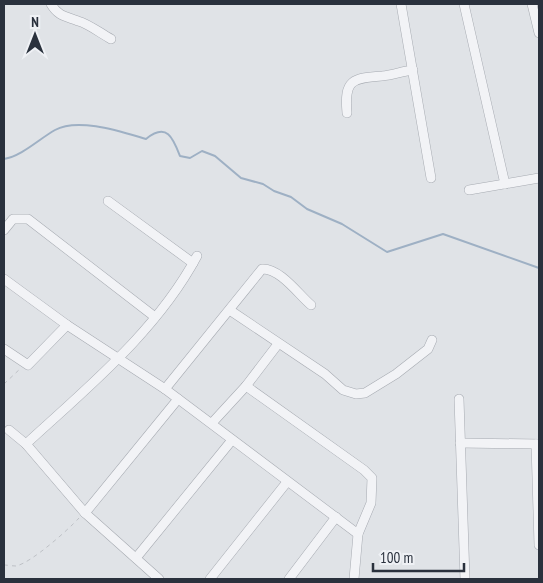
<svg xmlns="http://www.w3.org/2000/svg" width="543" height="583" viewBox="0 0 543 583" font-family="'PT Sans Narrow',sans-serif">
  <rect width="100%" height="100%" fill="#e0e3e7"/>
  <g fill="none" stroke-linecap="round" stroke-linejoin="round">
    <path stroke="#9eb0c4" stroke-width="2" d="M4 159C22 156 39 139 55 130 78 117 122 132 146 139 167 122 173 138 180 156L190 158 202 151 215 156 241 178 263 184 274 191 291 197 307 209 342 224 387 252 443 234 539 268"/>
    <defs>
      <g id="minor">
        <path d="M51 4C58 16 65 16 78 21 89 24 100 33 111 39"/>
        <polyline points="401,4 431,178"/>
        <polyline points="464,4 505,184"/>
        <polyline points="532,4 539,33"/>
        <path d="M347 113C344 80 352 78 382 76 393 75 403 71 413 70"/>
        <polyline points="469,190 539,178"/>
        <polyline points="108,201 193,263"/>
        <polyline points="4,230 13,219 28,219 155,317"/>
        <polyline points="4,279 67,325 165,389 358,534"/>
        <polyline points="231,311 325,374 343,390 356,394 365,393 396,374 428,349 432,340"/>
        <polyline points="4,349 28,365 67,325"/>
        <polyline points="246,386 364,470 372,478 371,503 358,534 354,579"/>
        <path d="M165 389 262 269C280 268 299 295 311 305"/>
        <polyline points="459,399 465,579"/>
        <polyline points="212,423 246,386 278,344"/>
        <polyline points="9,430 26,444 85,513 159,579"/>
        <polyline points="460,443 539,444"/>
        <path d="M26 444C88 387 157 331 197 256"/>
        <polyline points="536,444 539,545"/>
        <polyline points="85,513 178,399"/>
        <polyline points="136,558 232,440"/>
        <polyline points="210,579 287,482"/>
        <polyline points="289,579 336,517"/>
      </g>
    </defs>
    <use href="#minor" stroke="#a6aab1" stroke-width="10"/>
    <g stroke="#bec1c6" stroke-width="1" stroke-dasharray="4 4" stroke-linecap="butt">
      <polyline points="4,384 21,368"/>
      <path d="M4 565C7 565 12 566 16 566 31 563 68 530 79 518"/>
    </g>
    <use href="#minor" stroke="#f2f3f6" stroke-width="9"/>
  </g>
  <rect width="543" height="583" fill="none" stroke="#2a313d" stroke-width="10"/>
  <g transform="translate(35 35)" stroke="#eff1f5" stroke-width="4" paint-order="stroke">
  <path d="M0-4L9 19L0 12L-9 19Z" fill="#2a313d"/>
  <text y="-8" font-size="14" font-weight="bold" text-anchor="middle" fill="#2a313d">N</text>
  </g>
  <path d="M373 563v8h91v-8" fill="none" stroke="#2a313d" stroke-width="2.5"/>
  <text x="380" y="563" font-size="15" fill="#2a313d" stroke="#eff1f5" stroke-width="4" paint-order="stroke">100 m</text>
</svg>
